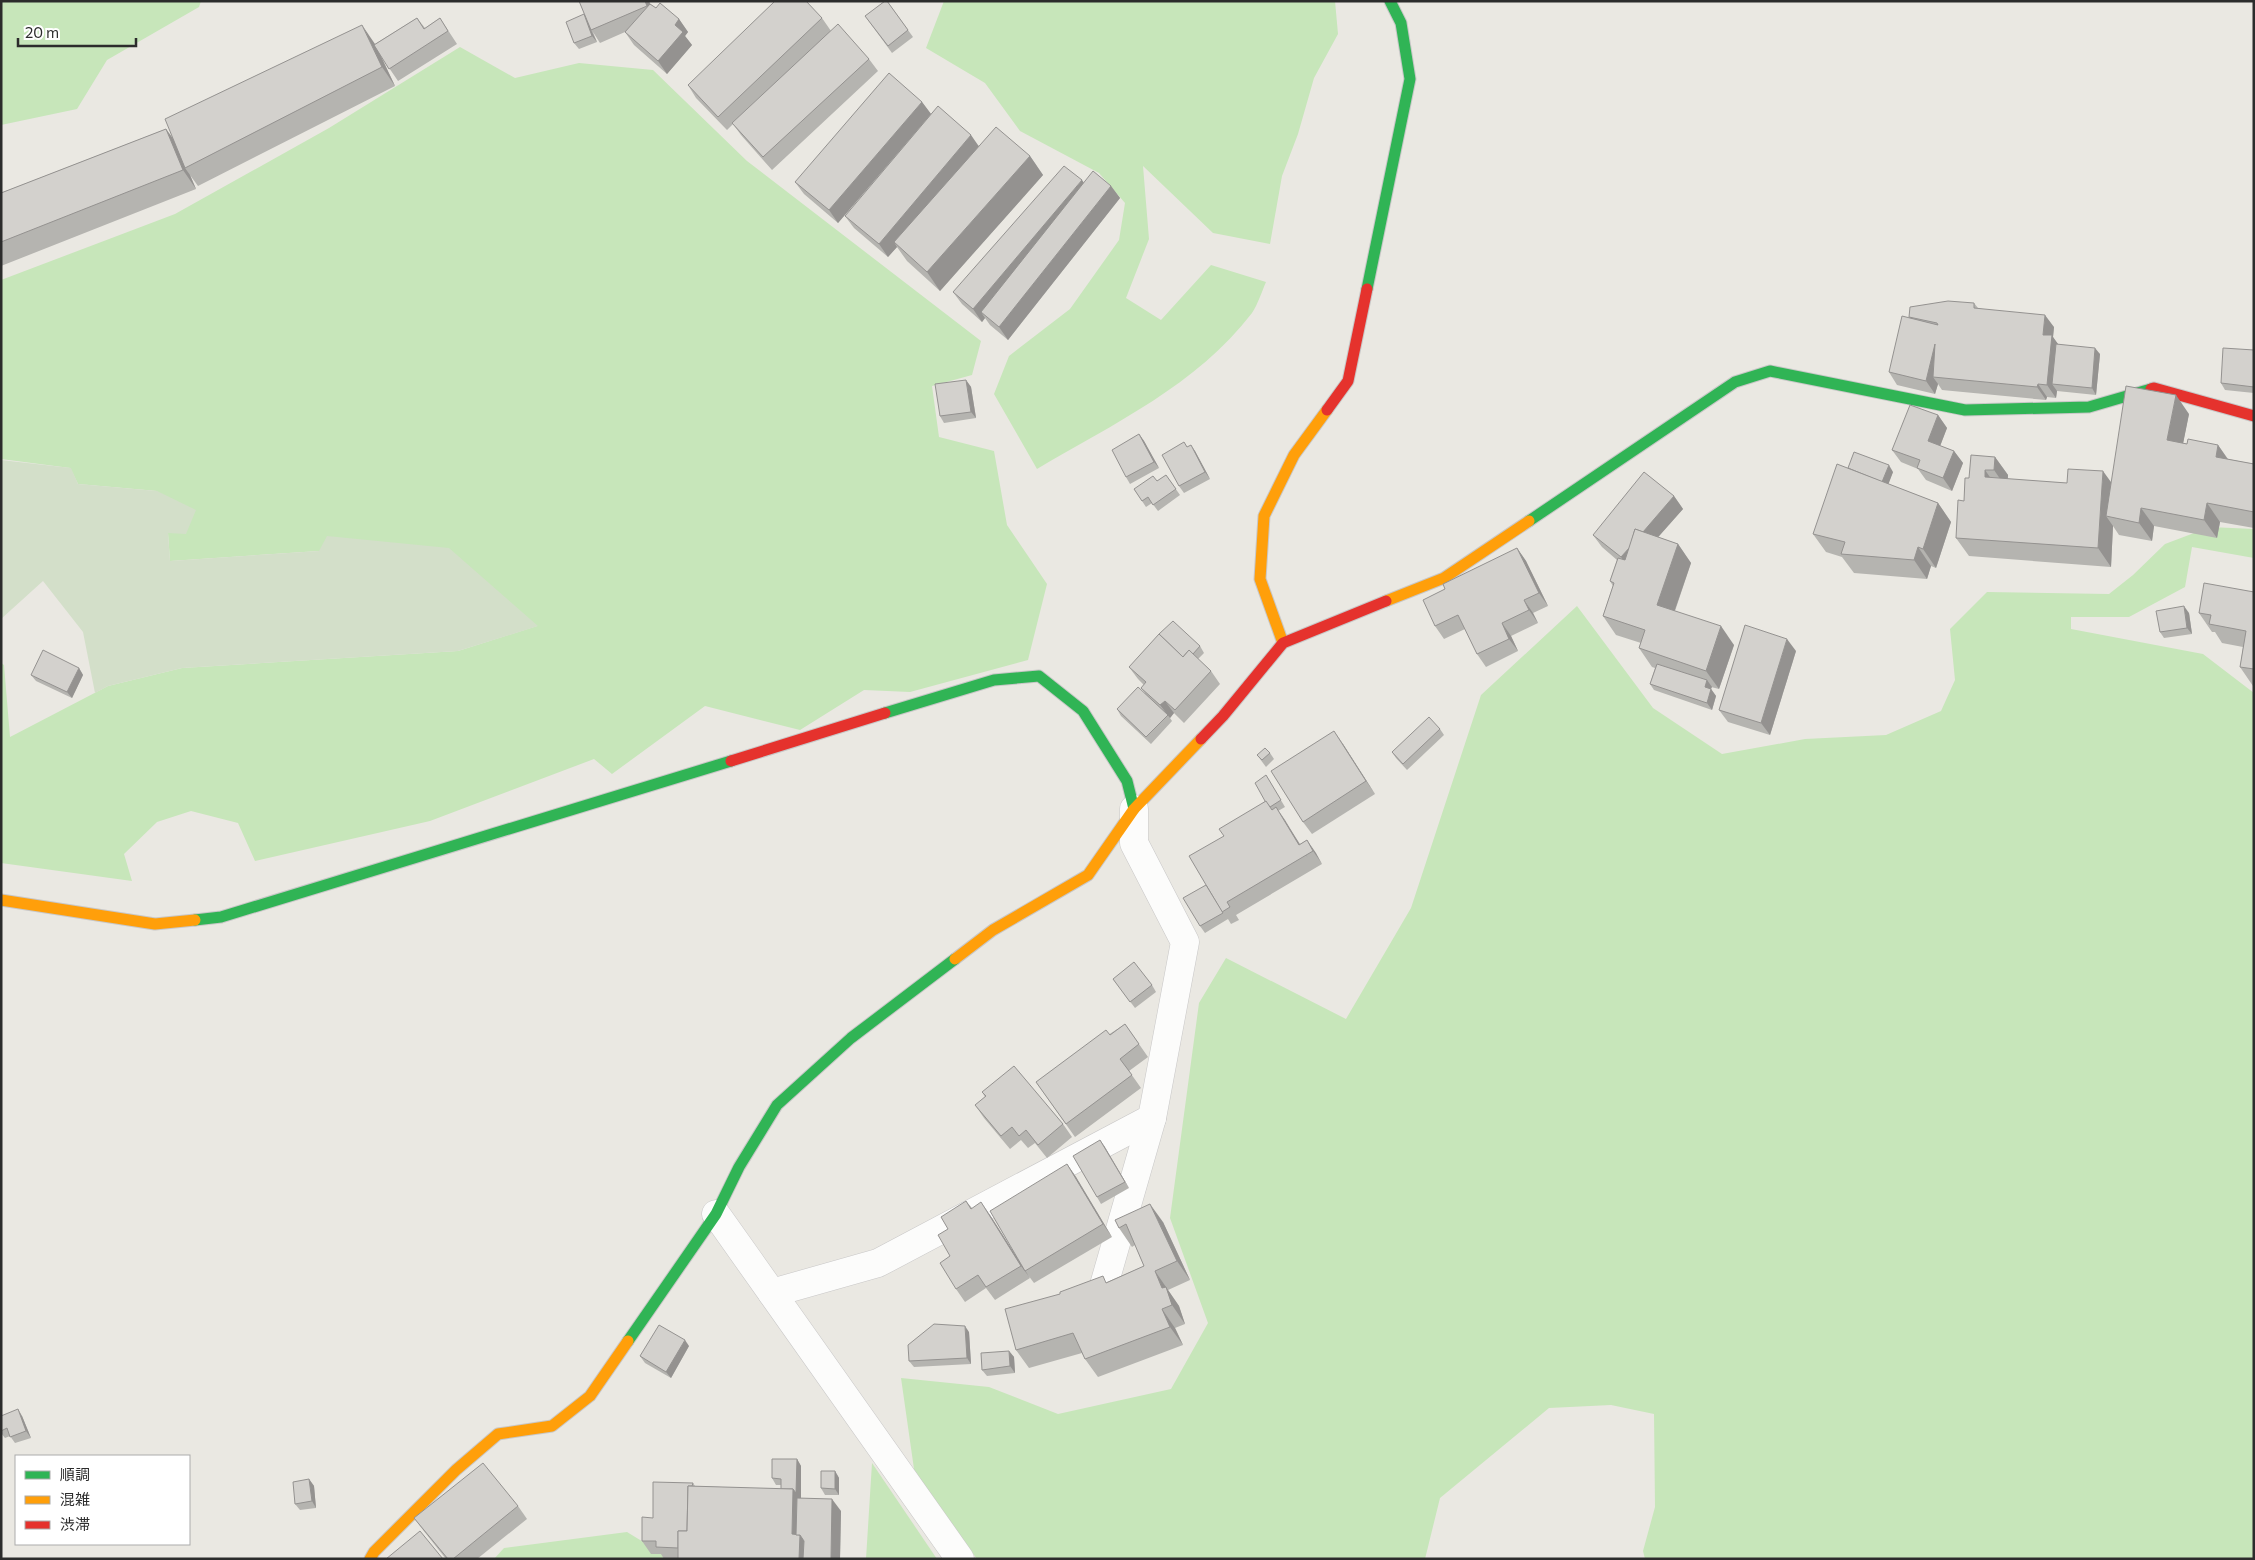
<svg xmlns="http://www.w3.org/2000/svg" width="2255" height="1560" viewBox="0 0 2255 1560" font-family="Commissioner,'Noto Sans JP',sans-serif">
  <rect width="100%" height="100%" fill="#eae8e2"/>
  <g fill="#c7e6ba">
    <polygon points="1,1 201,1 199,7 107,60 77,109 1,125"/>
    <path d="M944 1H1335L1338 34 1314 78 1298 134 1282 176 1270 244 1213 233 1143 166 1149 239 1126 298 1161 320 1211 265 1266 282C1262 291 1258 304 1252 313 1197 385 1113 424 1037 469L994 394 1009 356 1070 309 1119 240 1125 203 1099 173 1020 131 985 83 926 48Z"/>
    <polygon points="460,47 515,78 579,63 653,70 747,161 981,341 972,375 932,386 939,437 994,451 1007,525 1047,584 1028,660 910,692 864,690 800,730 705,706 612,774 594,759 430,821 255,861 238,823 191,811 157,822 124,854 132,881 1,863 1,663 4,665 10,737 108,686 182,668 458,651 537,626 319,551 170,561 168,533 157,491 78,484 70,468 1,459 1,280 175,214 329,128"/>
    <polygon points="2210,527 2254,529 2254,558 2192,547 2185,587 2129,617 2071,617 2071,629 2203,654 2254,693 2254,1559 1645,1559 1643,1551 1655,1507 1654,1414 1611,1405 1549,1408 1440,1498 1425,1559 977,1559 915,1476 901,1378 989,1387 1058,1414 1171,1389 1208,1323 1170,1218 1199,1003 1226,958 1346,1019 1411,908 1481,695 1577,606 1653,708 1722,754 1805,739 1886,735 1941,711 1955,680 1950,629 1987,592 2109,594 2133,575 2165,544"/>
    <polygon points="872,1463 937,1559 866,1559"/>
    <polygon points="627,1532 671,1559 494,1559 504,1548"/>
  </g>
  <polygon fill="#d3dfc9" points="1,460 71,468 78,484 157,491 196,510 186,534 168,533 170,561 319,551 327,536 449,548 538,626 458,651 182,668 108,686 95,693 83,632 43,581 1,619"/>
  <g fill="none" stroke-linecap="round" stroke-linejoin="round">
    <defs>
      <g id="street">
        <polyline points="716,1214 960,1559"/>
        <polyline points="1104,1285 1152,1118 1185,942 1134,843 1134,809"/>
        <polyline points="772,1293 878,1263 1152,1118"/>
      </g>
      <g id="fast">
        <polyline points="1367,289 1410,79 1401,23 1390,1"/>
        <polyline points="1529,521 1735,382 1770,371 1965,410 2089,407 2151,389"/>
        <polyline points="885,713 994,680 1039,676 1083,711 1127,781 1134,809"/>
        <polyline points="195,920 221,917 731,761"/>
        <polyline points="628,1341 716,1214 739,1167 777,1105 851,1038 955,959"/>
      </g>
      <g id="slow">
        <polyline points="1386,601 1444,578 1529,521"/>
        <polyline points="1283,643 1260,579 1264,516 1294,455 1327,410"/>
        <polyline points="1,900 155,924 195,920"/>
        <polyline points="955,959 993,930 1088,875 1134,809 1201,739"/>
        <polyline points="370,1559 374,1552 456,1470 498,1434 552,1426 590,1396 628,1341"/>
      </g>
      <g id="jam">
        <polyline points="2151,389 2154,388 2254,416"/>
        <polyline points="1327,410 1348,381 1367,289"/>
        <polyline points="1201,739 1223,716 1283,643 1386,601"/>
        <polyline points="731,761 885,713"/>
      </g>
    </defs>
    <use href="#street" stroke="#c8c7c7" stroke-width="29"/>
    <use href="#fast" stroke="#c8c7c7" stroke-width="13"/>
    <use href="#slow" stroke="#c8c7c7" stroke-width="13"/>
    <use href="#jam" stroke="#c8c7c7" stroke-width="13"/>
    <use href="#street" stroke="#fcfcfb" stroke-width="28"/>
    <use href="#fast" stroke="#30b455" stroke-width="11"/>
    <use href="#slow" stroke="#ff9f0a" stroke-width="11"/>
    <use href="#jam" stroke="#e5322d" stroke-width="11"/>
  </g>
  <g fill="#b5b4b0">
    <polygon points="579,1 649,1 650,4 656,8 679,19 688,32 685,36 692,45 667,74 634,45 625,32 600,43 593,32 597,42 579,49 574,43 586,18"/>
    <polygon points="887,1 913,37 892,53 865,16"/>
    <polygon points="417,18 425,28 440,18 457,44 398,81 381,56 395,86 198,186 190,175 196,189 1,266 1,193 166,129 174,140 375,44"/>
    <polygon points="822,18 831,31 869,59 878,71 772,170 741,135 733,124 727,130 696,98 688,85"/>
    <polygon points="922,102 931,114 979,146 1030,156 1043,175 940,291 907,261 897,247 888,257 854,228 845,216 914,135 838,223 804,194 795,182"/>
    <polygon points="1084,183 1111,186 1120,198 1008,340 990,325 985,318 982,322 962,304 953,292"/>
    <polygon points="1974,303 1978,308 2054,327 2053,337 2058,345 2100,354 2096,395 2057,391 2056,398 2047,397 2046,400 1942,390 1938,384 1935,394 1897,385 1889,372 1910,318 1909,317"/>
    <polygon points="2254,350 2254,393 2225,390 2221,383"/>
    <polygon points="966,380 971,387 976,418 944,423 940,416"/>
    <polygon points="2189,414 2183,443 2187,444 2218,445 2228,459 2254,464 2254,528 2220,522 2217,538 2154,526 2152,541 2119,535 2113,526 2111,567 1969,556 1956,538 1969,478 1995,457 2008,475 2008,479 2067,483 2111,483"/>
    <polygon points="1938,415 1947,428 1940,446 1954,451 1963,463 1952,491 1926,480 1918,469 1901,462 1892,450"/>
    <polygon points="1139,434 1144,441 1159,468 1130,484 1126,477"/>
    <polygon points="1184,442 1187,447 1195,451 1210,479 1184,493 1179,486"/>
    <polygon points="1848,468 1893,472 1888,484 1938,503 1951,522 1936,568 1931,566 1927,579 1854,573 1842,557 1826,552 1813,534"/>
    <polygon points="1166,475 1180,495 1158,511 1152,503 1146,507 1134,489 1157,481"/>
    <polygon points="1674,496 1683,509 1658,537 1678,544 1691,563 1675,611 1734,645 1719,689 1711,687 1711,689 1716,696 1712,710 1654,690 1650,684 1655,668 1652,667 1639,648 1641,643 1616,635 1603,616 1613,586 1610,581 1617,560 1602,547 1593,535"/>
    <polygon points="1517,548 1526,561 1548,606 1533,613 1538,623 1511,636 1518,651 1486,667 1477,654 1465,629 1444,639 1435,626 1445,589"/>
    <polygon points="2254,592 2254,686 2253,686 2240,667 2243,647 2222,643 2215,632 2212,632 2199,613"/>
    <polygon points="2189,613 2192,634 2164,638 2160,632"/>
    <polygon points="1200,646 1204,653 1198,659 1211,671 1220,684 1184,723 1174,713 1170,718 1172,721 1151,744 1121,716 1117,709 1145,693 1141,688 1144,685 1138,679 1129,667"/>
    <polygon points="1796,651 1770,735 1728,722 1719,710"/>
    <polygon points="79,668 83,675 72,698 36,681 31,675"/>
    <polygon points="1440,729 1444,735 1407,770 1396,758 1392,752"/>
    <polygon points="1343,744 1375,794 1312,834 1303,822"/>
    <polygon points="1270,753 1274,759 1266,767 1257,755"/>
    <polygon points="1266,775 1285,807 1278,811 1300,844 1307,840 1322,864 1236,915 1239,920 1231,924 1228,919 1205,933 1200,926 1206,885 1224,836 1265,801"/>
    <polygon points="1113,979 1152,985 1156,992 1135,1008"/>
    <polygon points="1125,1024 1148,1057 1129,1071 1141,1088 1075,1137 1036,1082"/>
    <polygon points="982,1092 1063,1124 1072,1137 1047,1158 1035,1143 1028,1148 1021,1140 1010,1149 984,1118 975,1105 985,1097"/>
    <polygon points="1100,1140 1129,1188 1101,1204 1097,1197"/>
    <polygon points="1067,1164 1076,1177 1112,1237 1034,1283 1025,1271"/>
    <polygon points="966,1201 972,1208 990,1215 1030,1278 995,1300 986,1288 965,1302 956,1289 950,1256 948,1229"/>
    <polygon points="1115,1220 1163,1222 1190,1280 1168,1290 1179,1306 1185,1324 1175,1328 1183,1345 1098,1377 1085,1359 1082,1353 1029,1368 1016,1350 1107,1282 1144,1266 1135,1245 1132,1247 1119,1228"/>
    <polygon points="969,1332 971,1364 914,1367 909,1361"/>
    <polygon points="689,1346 671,1378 645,1363 640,1356"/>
    <polygon points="1009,1351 1014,1357 1015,1373 987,1376 982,1370"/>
    <polygon points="1,1416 22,1416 31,1438 15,1443 10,1436 5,1438 1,1433"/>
    <polygon points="797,1459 801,1466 801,1498 841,1511 840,1559 664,1559 661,1554 651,1554 642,1541 653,1518 693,1483 695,1486 781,1489 781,1485 776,1485 772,1478"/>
    <polygon points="835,1471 839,1478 839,1495 825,1495 821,1488"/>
    <polygon points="309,1479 314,1486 316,1508 300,1510 295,1504"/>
    <polygon points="518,1506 527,1519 477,1559 446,1559 423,1530 414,1518"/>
  </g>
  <g fill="#949290">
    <polygon points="645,1 649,1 656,19 647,6"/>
    <polygon points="584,14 588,21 591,30 597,42 592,36"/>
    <polygon points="679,19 688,32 685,36 692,45 667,74 658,61 675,25"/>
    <polygon points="362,25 375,44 395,86 382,67"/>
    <polygon points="922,102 931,114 838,223 829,210"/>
    <polygon points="166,129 179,147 185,168 190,175 196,189 183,170"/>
    <polygon points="971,135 980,148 894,242 897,247 888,257 879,244"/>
    <polygon points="1030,156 1043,175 940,291 927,272"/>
    <polygon points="1082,180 1091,193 981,312 985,318 982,322 973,309"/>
    <polygon points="1111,186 1120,198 1008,340 999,327"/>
    <polygon points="2045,315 2054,327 2053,337 2061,348 2052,384 2057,391 2056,398 2047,385 2043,335"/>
    <polygon points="1935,344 1933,377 1938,384 1935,394 1926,381"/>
    <polygon points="2095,348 2100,354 2096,395 2092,388"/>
    <polygon points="966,380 971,387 976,418 971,412"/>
    <polygon points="2038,384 2047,397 2046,400 2037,387"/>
    <polygon points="2176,395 2189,414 2180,459 2167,440"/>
    <polygon points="1938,415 1947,428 1937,454 1928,441"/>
    <polygon points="1139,434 1144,441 1159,468 1154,462"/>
    <polygon points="1191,445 1195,451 1210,479 1205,472"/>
    <polygon points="2218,445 2231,464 2216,457"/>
    <polygon points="1954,451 1963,463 1952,491 1943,478"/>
    <polygon points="1995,457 2008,475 2007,489 1994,470"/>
    <polygon points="1889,465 1893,472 1884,496 1879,489"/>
    <polygon points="1985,470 1998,489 1985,477"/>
    <polygon points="2103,471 2116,489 2106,516 2113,526 2111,567 2098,548"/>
    <polygon points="1674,496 1683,509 1629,570 1621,557"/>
    <polygon points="1938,503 1951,522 1936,568 1923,549"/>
    <polygon points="2207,503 2220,522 2217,538 2204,520"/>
    <polygon points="2141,508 2154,526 2152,541 2139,523"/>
    <polygon points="1678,544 1691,563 1670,624 1657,605"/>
    <polygon points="1918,547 1931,566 1927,579 1914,560"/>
    <polygon points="1517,548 1526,561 1548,606 1539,593"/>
    <polygon points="1524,600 1533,613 1538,623 1529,610"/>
    <polygon points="2184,606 2189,613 2192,634 2187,628"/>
    <polygon points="1502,623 1511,636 1518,651 1509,639"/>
    <polygon points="1721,626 1734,645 1719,689 1706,671"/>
    <polygon points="1787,639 1796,651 1770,735 1761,723"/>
    <polygon points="79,668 83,675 72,698 67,692"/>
    <polygon points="1707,680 1712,687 1709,694 1705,687"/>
    <polygon points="1711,689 1716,696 1712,710 1707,703"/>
    <polygon points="1165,701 1174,713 1170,718 1160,705"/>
    <polygon points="1334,731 1343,744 1375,794 1366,781"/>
    <polygon points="1276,807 1285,820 1308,858 1299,845"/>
    <polygon points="1307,840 1316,853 1322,864 1313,851"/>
    <polygon points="1100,1140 1105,1147 1129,1188 1125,1182"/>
    <polygon points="1067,1164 1076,1177 1112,1237 1103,1224"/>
    <polygon points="981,1202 990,1215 1030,1278 1021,1266"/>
    <polygon points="1150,1204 1163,1222 1190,1280 1177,1261"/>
    <polygon points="1155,1271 1179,1306 1185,1324 1172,1305 1162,1288"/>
    <polygon points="1162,1309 1175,1328 1183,1345 1170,1327"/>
    <polygon points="965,1326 969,1332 971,1364 967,1358"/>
    <polygon points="685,1340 689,1346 671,1378 666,1372"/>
    <polygon points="1009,1351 1014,1357 1015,1373 1010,1366"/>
    <polygon points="18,1409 22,1416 31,1438 26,1431"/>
    <polygon points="797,1459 801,1466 801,1500 813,1559 799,1559 792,1534 793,1489"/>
    <polygon points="835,1471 839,1478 839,1495 835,1489"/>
    <polygon points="309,1479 314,1486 316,1508 312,1501"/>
    <polygon points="832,1499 841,1511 840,1559 831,1559"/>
  </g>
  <g fill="#d3d1cd" stroke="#949290">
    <polygon points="579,1 645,1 647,6 591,30"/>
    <polygon points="775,1 806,1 822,18 718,117 688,85"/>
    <polygon points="885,1 887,1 908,30 888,46 865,16"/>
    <polygon points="660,3 679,19 675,25 683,32 658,61 625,32 650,4 656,8"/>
    <polygon points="584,14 592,36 574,43 566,22"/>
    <polygon points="417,18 424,29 440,18 448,31 389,69 374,45"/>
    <polygon points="838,24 869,59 763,157 732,123"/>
    <polygon points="362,25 382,67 185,168 165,119"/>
    <polygon points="889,73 922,102 829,210 795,182"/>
    <polygon points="938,106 971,135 879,244 845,216"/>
    <polygon points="996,127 1030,156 927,272 894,242"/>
    <polygon points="166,129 183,170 1,242 1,193"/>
    <polygon points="1064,166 1082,180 973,309 953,292"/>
    <polygon points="1093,171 1111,186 999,327 981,312"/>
    <polygon points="1948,301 1974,303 1974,308 2045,315 2043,335 2052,335 2047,385 2038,384 2037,387 1933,377 1935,344 1926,381 1889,372 1902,316 1938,325 1937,323 1909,317 1910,307"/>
    <polygon points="2056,344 2095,348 2092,388 2052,384"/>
    <polygon points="2223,348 2254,350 2254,387 2221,383"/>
    <polygon points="966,380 971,412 940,416 935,384"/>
    <polygon points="2126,386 2176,395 2167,440 2187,444 2188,439 2218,445 2216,457 2254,464 2254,512 2207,503 2204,520 2141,508 2139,523 2106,516"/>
    <polygon points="1910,405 1938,415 1928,441 1954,451 1943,478 1917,468 1920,460 1892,450"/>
    <polygon points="1139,434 1154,462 1126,477 1112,450"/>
    <polygon points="1184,442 1187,447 1191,445 1205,472 1179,486 1162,455"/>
    <polygon points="1854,452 1889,465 1882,482 1848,468"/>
    <polygon points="1971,455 1995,457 1994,470 1985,470 1985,477 2067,483 2068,469 2103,471 2098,548 1956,538 1958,500 1964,501 1965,478 1969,478"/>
    <polygon points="1837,464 1938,503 1923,549 1918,547 1914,560 1841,554 1845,542 1813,534"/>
    <polygon points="1644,472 1674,496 1643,532 1635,529 1630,547 1621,557 1593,535"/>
    <polygon points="1166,475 1176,489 1153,505 1148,497 1142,501 1134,489 1153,476 1157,481"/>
    <polygon points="1635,529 1678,544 1657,605 1721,626 1706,671 1639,648 1645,630 1603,616 1614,583 1610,581 1618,558 1625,560"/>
    <polygon points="1517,548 1539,593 1524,600 1529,610 1502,623 1509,639 1477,654 1458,615 1435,626 1423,600 1445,589 1443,584"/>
    <polygon points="2204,583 2254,592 2254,669 2240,667 2246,631 2209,624 2211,615 2199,613"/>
    <polygon points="2184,606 2187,628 2160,632 2156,611"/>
    <polygon points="1173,621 1200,646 1193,654 1189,650 1183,657 1159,634"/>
    <polygon points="1745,625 1787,639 1761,723 1719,710"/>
    <polygon points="1159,634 1183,657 1189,650 1211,671 1175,710 1165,701 1160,705 1141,688 1146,682 1129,667"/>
    <polygon points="43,650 79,668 67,692 31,675"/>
    <polygon points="1657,664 1707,680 1705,687 1711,689 1707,703 1650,684"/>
    <polygon points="1138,687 1168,715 1146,737 1117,709"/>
    <polygon points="1429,717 1440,729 1403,764 1392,752"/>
    <polygon points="1334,731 1366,781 1303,822 1271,771"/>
    <polygon points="1265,748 1270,753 1262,760 1257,755"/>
    <polygon points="1266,775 1281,800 1270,807 1265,801 1255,783"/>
    <polygon points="1266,801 1272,810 1276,807 1299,845 1307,840 1313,851 1227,902 1230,907 1222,912 1189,856 1224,836 1219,829"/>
    <polygon points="1206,885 1223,913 1200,926 1183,898"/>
    <polygon points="1134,962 1152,985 1130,1002 1113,979"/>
    <polygon points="1125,1024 1139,1044 1120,1059 1132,1075 1066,1124 1036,1082 1106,1030 1110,1035"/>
    <polygon points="1014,1066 1063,1124 1038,1145 1026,1130 1019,1136 1012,1127 1001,1136 975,1105 986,1096 982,1092"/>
    <polygon points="1100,1140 1125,1182 1097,1197 1073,1156"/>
    <polygon points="1067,1164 1103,1224 1025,1271 990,1211"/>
    <polygon points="966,1201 971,1209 981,1202 1021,1266 986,1287 978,1275 956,1289 940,1263 950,1256 938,1235 948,1229 941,1217"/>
    <polygon points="1150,1204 1177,1261 1155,1271 1162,1288 1166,1287 1172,1305 1162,1309 1170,1327 1085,1359 1073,1333 1016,1350 1005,1309 1060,1294 1060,1292 1103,1276 1106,1283 1144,1266 1126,1224 1119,1228 1115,1220"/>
    <polygon points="934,1324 965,1326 967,1358 909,1361 908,1345"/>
    <polygon points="659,1325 685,1340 666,1372 640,1356"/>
    <polygon points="1009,1351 1010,1366 982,1370 981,1353"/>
    <polygon points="18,1409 26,1431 10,1437 7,1428 1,1431 1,1416"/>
    <polygon points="772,1459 797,1459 796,1493 793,1489 781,1489 781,1479 772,1478"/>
    <polygon points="483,1463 518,1506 453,1559 448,1559 414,1518"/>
    <polygon points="821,1471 835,1471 835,1489 821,1488"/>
    <polygon points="309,1479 312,1501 295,1504 293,1482"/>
    <polygon points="653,1482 693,1483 692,1486 688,1486 687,1531 678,1531 678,1548 656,1547 656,1541 642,1541 642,1517 653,1518"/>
    <polygon points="688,1486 793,1489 792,1534 800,1535 799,1559 678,1559 678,1531 687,1531"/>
    <polygon points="797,1498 832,1499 831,1559 803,1559 804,1541 800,1535 796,1535"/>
    <polygon points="420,1531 443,1559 386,1559"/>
  </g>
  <rect width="2255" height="1560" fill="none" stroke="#2c2c2c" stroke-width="5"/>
  <rect x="15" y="1455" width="175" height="90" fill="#ffffff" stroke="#ababab"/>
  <rect x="25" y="1471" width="25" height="8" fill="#30b455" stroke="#ababab"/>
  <text x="60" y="1480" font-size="15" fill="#2c2c2c">順調</text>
  <rect x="25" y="1496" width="25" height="8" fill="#ff9f0a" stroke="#ababab"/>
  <text x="60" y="1505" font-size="15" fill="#2c2c2c">混雑</text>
  <rect x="25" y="1521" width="25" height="8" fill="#e5322d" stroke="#ababab"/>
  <text x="60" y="1530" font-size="15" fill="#2c2c2c">渋滞</text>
  <path d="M18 38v8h118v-8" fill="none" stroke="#2c2c2c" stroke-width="2.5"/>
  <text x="25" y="38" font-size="15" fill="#2c2c2c" stroke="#ffffff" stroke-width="4" paint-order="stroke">20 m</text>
</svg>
